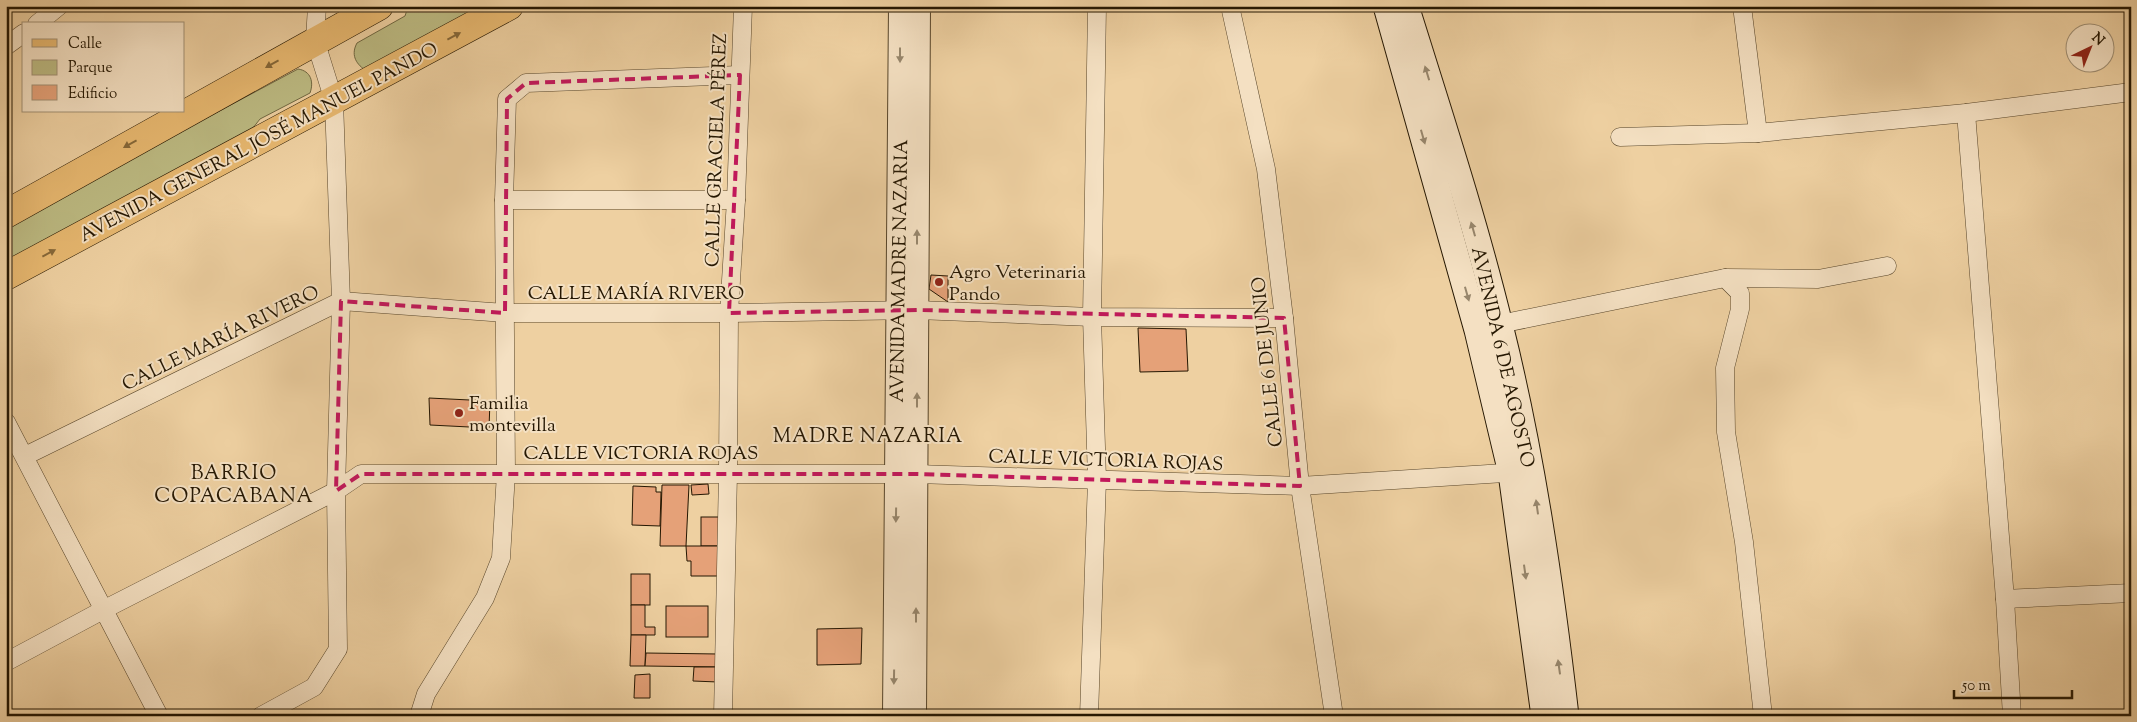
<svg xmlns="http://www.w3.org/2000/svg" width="2137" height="722" viewBox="0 0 2137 722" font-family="'Sorts Mill Goudy',serif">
  <rect width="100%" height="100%" fill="#eed0a1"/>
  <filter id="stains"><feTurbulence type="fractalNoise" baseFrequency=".004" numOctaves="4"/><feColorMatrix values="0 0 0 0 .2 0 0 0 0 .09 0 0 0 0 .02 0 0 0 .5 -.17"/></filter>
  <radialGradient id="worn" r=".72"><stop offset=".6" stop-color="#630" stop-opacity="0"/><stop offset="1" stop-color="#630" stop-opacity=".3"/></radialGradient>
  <g fill="#bcba82" stroke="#706842">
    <path d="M413 6H485L365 70C355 63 351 54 357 43L405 16 407 10Z"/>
    <path d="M298 69C311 71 314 82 310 93L260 119 249 133 6 263V225Z"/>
  </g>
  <g fill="#e5a178" stroke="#251702">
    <polygon points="931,275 948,276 948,302 929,289"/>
    <polygon points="1138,328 1186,329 1188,371 1140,372"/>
    <polygon points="429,398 490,401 489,428 430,425"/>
    <polygon points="708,484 709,494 692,495 691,485"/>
    <polygon points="662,485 689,485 686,546 660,546"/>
    <polygon points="633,486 656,487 656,492 661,492 660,526 632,525"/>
    <rect x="701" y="517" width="19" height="29"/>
    <polygon points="686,546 720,546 720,576 691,576 691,561 687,561"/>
    <rect x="631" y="574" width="19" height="31"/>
    <polygon points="631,605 645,605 645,627 655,627 655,635 631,635"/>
    <rect x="666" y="606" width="42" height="31"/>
    <polygon points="862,628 861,664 817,665 817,629"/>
    <polygon points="631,635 646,635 645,666 630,666"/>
    <polygon points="646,653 718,654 719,667 645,666"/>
    <polygon points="694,667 719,667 718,682 693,681"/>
    <polygon points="650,674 650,698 634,698 635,675"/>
    <rect x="656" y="711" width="13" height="5"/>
  </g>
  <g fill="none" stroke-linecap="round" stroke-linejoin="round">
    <defs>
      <g id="minor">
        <polyline points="1230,6 1266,169 1284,318 1300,486 1334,716"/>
        <polyline points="1742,6 1758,133"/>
        <polyline points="37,24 59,6"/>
        <polyline points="6,46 24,33"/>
        <polyline points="1966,113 2005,599 2012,716"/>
        <polyline points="1620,137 1758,133 1966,113 2131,92"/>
        <polyline points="504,200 736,200"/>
        <polyline points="1725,278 1818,279 1887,266"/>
        <polyline points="1500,324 1725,278 1740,293 1740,309 1725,368 1726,432 1744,542 1763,716"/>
        <polyline points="6,422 159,716"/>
        <polyline points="25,456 341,301 505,313 729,313 917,310 1092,317 1284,318"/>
        <polyline points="2005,599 2131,593"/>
        <polyline points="6,662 103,610 336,491 361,474 916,474 1300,486 1520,472"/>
        <polyline points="261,716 314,687 338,649 336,491 341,301 334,101 315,40 317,6"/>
        <polyline points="419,716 426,694 485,598 501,558 506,473 504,200 507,99 526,83 740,75"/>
        <polyline points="723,716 728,473 729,313 736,200 743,6"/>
        <polyline points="1089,716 1097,480 1092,317 1097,6"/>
      </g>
      <g id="tertiary">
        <polyline points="894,716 900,6"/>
        <polyline points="915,716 919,6"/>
      </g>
      <g id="secondary">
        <polyline points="1386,6 1477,330 1511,473 1544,716"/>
        <path d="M1406 6C1439 112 1474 218 1500 325 1532 453 1551 585 1566 716"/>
      </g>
      <g id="primary">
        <polyline points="6,214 379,6"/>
        <polyline points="6,276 509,6"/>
      </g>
    </defs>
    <use href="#minor" stroke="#57452a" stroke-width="19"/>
    <use href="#tertiary" stroke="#57452a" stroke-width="24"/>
    <use href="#secondary" stroke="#251702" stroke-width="27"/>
    <use href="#primary" stroke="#251702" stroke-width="29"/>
    <use href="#minor" stroke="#f4e0c2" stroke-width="18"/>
    <use href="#tertiary" stroke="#f4e0c2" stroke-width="22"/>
    <use href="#secondary" stroke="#f4e0c2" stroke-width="25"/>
    <use href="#primary" stroke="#e7b870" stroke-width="28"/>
  </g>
  <defs><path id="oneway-solid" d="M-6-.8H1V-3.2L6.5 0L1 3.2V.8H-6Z" transform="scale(1.25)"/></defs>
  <g fill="#866839">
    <use href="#oneway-solid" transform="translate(454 36) rotate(-28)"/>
    <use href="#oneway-solid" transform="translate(272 64) rotate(151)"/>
    <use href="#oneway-solid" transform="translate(130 144) rotate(151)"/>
    <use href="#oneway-solid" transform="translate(49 253) rotate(-28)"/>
  </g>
  <g fill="#97866c">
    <use href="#oneway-solid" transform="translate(900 55) rotate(90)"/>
    <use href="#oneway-solid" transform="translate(1427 73) rotate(-107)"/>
    <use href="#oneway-solid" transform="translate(1423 137) rotate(74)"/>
    <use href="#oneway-solid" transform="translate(1473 229) rotate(-106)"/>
    <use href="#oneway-solid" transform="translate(917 237) rotate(-90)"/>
    <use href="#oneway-solid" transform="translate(1467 294) rotate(74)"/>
    <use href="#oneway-solid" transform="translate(917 400) rotate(-90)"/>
    <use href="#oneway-solid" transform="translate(1537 507) rotate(-98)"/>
    <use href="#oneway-solid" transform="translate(896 515) rotate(91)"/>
    <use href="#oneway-solid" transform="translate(1525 572) rotate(82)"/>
    <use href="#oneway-solid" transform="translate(916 615) rotate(-90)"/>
    <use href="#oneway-solid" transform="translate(1559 667) rotate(-98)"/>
    <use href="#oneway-solid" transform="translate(894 677) rotate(91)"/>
  </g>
  <path fill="none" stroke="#c2185b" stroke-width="4" stroke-dasharray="10 6" stroke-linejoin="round" d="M740 75 729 313 917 310 1284 318 1300 486 916 474H361L336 491 341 301 505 313 507 99 526 83Z"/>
  <g fill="#8f2418" stroke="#f4e0c2" stroke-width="2">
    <circle cx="939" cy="282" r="5"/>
    <circle cx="459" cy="413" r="5"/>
  </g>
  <g text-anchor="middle" stroke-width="4" stroke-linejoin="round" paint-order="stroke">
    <g font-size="19" fill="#251702" stroke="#f4e0c2">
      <text transform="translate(258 141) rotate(-28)" y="7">AVENIDA GENERAL JOSÉ MANUEL PANDO</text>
      <text transform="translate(715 150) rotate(-88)" y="7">CALLE GRACIELA PÉREZ</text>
      <text transform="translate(898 271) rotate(-89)" y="7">AVENIDA MADRE NAZARIA</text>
      <text x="636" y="299">CALLE MARÍA RIVERO</text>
      <text transform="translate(220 337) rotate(-26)" y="7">CALLE MARÍA RIVERO</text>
      <text transform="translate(1504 357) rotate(77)" y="7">AVENIDA 6 DE AGOSTO</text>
      <text transform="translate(1266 362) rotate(-96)" y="7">CALLE 6 DE JUNIO</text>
      <text x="641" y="459">CALLE VICTORIA ROJAS</text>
      <text transform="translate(1106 459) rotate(2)" y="7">CALLE VICTORIA ROJAS</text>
    </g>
    <g font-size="19" fill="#251702" stroke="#f4e0c2" text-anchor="start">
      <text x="949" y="278">Agro Veterinaria<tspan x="949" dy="22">Pando</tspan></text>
      <text x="469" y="409">Familia<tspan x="469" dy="22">montevilla</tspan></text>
    </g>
    <g font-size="20" letter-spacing="1" fill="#251702" stroke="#f4e0c2">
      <text x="868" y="442">MADRE NAZARIA</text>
      <text x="234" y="479">BARRIO<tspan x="234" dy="23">COPACABANA</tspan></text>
    </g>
  </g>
  <rect width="2137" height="722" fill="none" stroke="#eed0a1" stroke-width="25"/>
  <rect x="8" y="8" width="2122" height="707" fill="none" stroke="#251702" stroke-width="2.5"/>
  <rect x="12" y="12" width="2112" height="697" fill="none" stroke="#251702"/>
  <rect x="22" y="22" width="162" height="90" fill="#f4e0c2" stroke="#a19075"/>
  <rect x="32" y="39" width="25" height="8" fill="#e7b870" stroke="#a19075"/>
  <text x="68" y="48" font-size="15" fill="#251702">Calle</text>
  <rect x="32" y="60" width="25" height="15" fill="#bcba82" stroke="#a19075"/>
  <text x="68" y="72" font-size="15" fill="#251702">Parque</text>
  <rect x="32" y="85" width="25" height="15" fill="#e5a178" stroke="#a19075"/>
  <text x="68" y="98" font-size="15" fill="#251702">Edificio</text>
  <g transform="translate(2090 48) rotate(43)"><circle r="24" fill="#f4e0c2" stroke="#a19075"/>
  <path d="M0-4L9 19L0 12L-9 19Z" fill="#8f2418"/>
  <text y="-8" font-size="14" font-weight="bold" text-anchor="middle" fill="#251702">N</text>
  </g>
  <path d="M1954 690v8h118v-8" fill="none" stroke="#251702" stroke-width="2.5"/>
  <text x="1962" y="690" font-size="15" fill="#251702" stroke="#f4e0c2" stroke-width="4" paint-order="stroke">50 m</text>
  <rect width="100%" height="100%" filter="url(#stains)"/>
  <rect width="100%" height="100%" fill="url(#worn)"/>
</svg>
